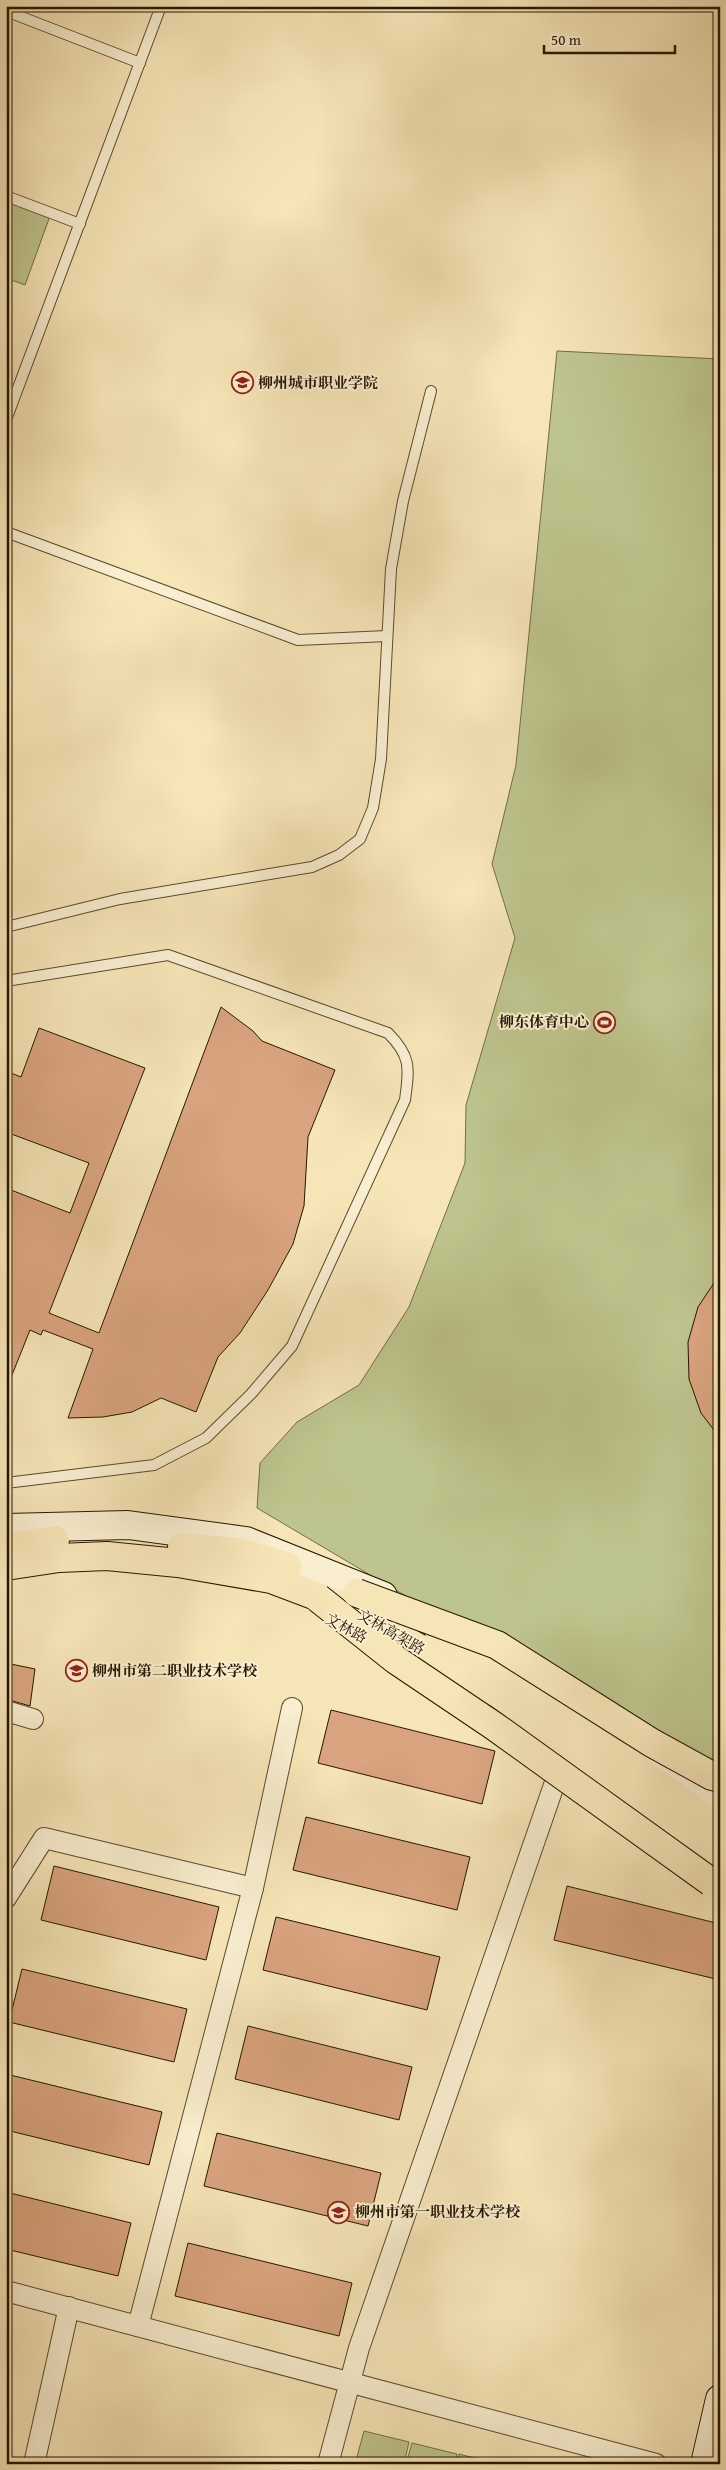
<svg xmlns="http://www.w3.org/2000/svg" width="726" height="2470" viewBox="0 0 726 2470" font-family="'Gentium Book Plus','Noto Serif SC',serif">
  <rect width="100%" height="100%" fill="#f6e5b7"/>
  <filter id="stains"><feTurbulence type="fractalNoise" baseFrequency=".004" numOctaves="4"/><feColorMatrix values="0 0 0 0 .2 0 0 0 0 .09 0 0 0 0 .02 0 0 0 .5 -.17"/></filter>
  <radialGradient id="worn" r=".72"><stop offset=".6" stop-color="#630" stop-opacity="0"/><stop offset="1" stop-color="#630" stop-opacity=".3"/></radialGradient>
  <g fill="#bec48d" stroke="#726d46">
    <polygon points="13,203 50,216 25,285 6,278 6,221"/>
    <polygon points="557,351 720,359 720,1782 257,1508 260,1463 297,1422 359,1385 409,1307 465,1163 466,1105 515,938 492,864 516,765"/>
    <polygon points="364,2431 409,2442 404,2464 355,2464"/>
    <polygon points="412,2443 457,2454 455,2464 406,2464"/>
    <polygon points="459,2454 498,2464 457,2464"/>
  </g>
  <g fill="#d9a47f" stroke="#271600">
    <polygon points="221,1007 253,1031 262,1041 335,1070 308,1137 304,1206 293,1244 268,1290 240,1333 218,1357 196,1412 161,1398 132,1412 103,1417 68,1418 93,1349 43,1330 41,1335 30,1330 6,1390 6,1188 70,1213 89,1163 6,1132 6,1071 21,1077 39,1028 145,1068 49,1313 99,1333"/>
    <polygon points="720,1274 720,1438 701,1413 689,1379 688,1342 698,1307"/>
    <polygon points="6,1663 35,1669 30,1706 6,1699"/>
    <polygon points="331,1710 495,1751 482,1804 318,1763"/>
    <polygon points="306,1817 470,1857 457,1910 293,1870"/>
    <polygon points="54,1866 219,1907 206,1960 41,1920"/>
    <polygon points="567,1886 720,1924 720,1980 554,1940"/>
    <polygon points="276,1917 440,1957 427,2010 263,1970"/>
    <polygon points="22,1969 187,2009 174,2062 9,2022"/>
    <polygon points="248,2026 412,2067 399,2120 235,2079"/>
    <polygon points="6,2074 162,2112 149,2165 6,2130"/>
    <polygon points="217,2133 381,2173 368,2226 204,2186"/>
    <polygon points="6,2192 131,2223 118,2276 6,2249"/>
    <polygon points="188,2243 352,2283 339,2336 175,2296"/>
  </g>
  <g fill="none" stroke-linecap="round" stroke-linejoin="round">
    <defs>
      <g id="service">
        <polyline points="6,11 140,63"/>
        <polyline points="6,196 80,224"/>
        <polyline points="6,420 161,6"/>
        <polyline points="6,532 298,640 387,636"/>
        <polyline points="6,927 120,899 312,867 339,855 360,839 373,808 381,759 391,569 403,501 431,391"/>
        <path d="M6 981 168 955 388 1033C412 1057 409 1069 405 1100L292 1346 251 1394 206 1438 154 1465 6 1483"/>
      </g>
      <g id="minor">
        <polyline points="6,1711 33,1719"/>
        <polyline points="6,1898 44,1838 253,1888"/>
        <polyline points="6,2291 656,2464"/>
        <polyline points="138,2326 253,1888 292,1708"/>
        <polyline points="34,2464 69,2307"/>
        <polyline points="328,2464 359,2348 562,1762"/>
      </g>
      <g id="secondary">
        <polyline points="6,1528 128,1525 246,1541 383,1596"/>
        <polyline points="587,1717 720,1808"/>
        <polyline points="705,2464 720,2399"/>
      </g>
      <g id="trunk">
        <polyline points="6,1547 55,1540"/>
        <polyline points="182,1547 237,1552 287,1566"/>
        <polyline points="6,1566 59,1558 107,1556 178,1563 271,1579 353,1610 500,1695 720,1856"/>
        <polyline points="438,1629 486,1660 720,1829"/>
      </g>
    </defs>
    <use href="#service" stroke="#5b4a2e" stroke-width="12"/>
    <use href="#minor" stroke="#5b4a2e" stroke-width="22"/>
    <use href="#secondary" stroke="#271600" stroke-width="30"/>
    <use href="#trunk" stroke="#271600" stroke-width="30"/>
    <use href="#service" stroke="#f9eed0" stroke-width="10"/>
    <use href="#minor" stroke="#f9eed0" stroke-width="20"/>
    <use href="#secondary" stroke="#f9eed0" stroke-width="28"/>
    <use href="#trunk" stroke="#f6e5b7" stroke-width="28"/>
    <defs>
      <g id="trunk-bridge">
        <polyline points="357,1593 497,1645 652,1743 712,1776 720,1778"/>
        <polyline points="318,1598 396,1660 494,1726 711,1882"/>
      </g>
    </defs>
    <use href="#trunk-bridge" stroke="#271600" stroke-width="30" stroke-linecap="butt"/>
    <use href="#trunk-bridge" stroke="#f6e5b7" stroke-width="28"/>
  </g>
  <defs>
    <symbol id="university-ring" viewBox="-11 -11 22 22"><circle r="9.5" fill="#f9eed0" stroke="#8f2418" stroke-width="1.5"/><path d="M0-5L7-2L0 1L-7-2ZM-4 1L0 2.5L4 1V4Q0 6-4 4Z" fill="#8f2418"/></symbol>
    <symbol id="stadium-ring" viewBox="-11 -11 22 22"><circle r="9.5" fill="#f9eed0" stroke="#8f2418" stroke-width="1.5"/><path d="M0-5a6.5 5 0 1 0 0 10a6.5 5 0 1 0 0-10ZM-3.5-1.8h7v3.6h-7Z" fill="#8f2418"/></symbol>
    <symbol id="school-ring" viewBox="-11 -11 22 22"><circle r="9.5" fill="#f9eed0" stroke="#8f2418" stroke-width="1.5"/><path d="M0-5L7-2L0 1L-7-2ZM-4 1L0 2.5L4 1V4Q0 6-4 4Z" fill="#8f2418"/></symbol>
  </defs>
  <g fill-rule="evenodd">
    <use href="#university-ring" x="230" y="370" width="25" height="25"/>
    <use href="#stadium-ring" x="592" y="1010" width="25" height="25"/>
    <use href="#school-ring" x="64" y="1658" width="25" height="25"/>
    <use href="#school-ring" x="326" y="2200" width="25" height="25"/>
  </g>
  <g text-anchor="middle" stroke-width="4" stroke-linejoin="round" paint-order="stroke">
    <g font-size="15" font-weight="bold" fill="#271600" stroke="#f9eed0" text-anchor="start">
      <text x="258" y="388">柳州城市职业学院</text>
      <text x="589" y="1027" text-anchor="end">柳东体育中心</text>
      <text x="92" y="1676">柳州市第二职业技术学校</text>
      <text x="355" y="2217">柳州市第一职业技术学校</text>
    </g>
    <g font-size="15" fill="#271600" stroke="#f9eed0">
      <text transform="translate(346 1628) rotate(29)" y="5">文林路</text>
      <text transform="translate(391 1632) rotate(30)" y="5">文林高架路</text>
    </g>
  </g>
  <rect width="726" height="2470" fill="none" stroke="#f6e5b7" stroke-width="25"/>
  <rect x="8" y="8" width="711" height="2455" fill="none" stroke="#271600" stroke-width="2.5"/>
  <rect x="12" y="12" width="701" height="2445" fill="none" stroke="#271600"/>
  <path d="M544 45v8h131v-8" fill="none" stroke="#271600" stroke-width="2.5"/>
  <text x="551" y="45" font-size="15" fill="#271600" stroke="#f9eed0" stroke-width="4" paint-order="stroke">50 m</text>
  <rect width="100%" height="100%" filter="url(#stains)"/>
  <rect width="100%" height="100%" fill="url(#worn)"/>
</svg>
